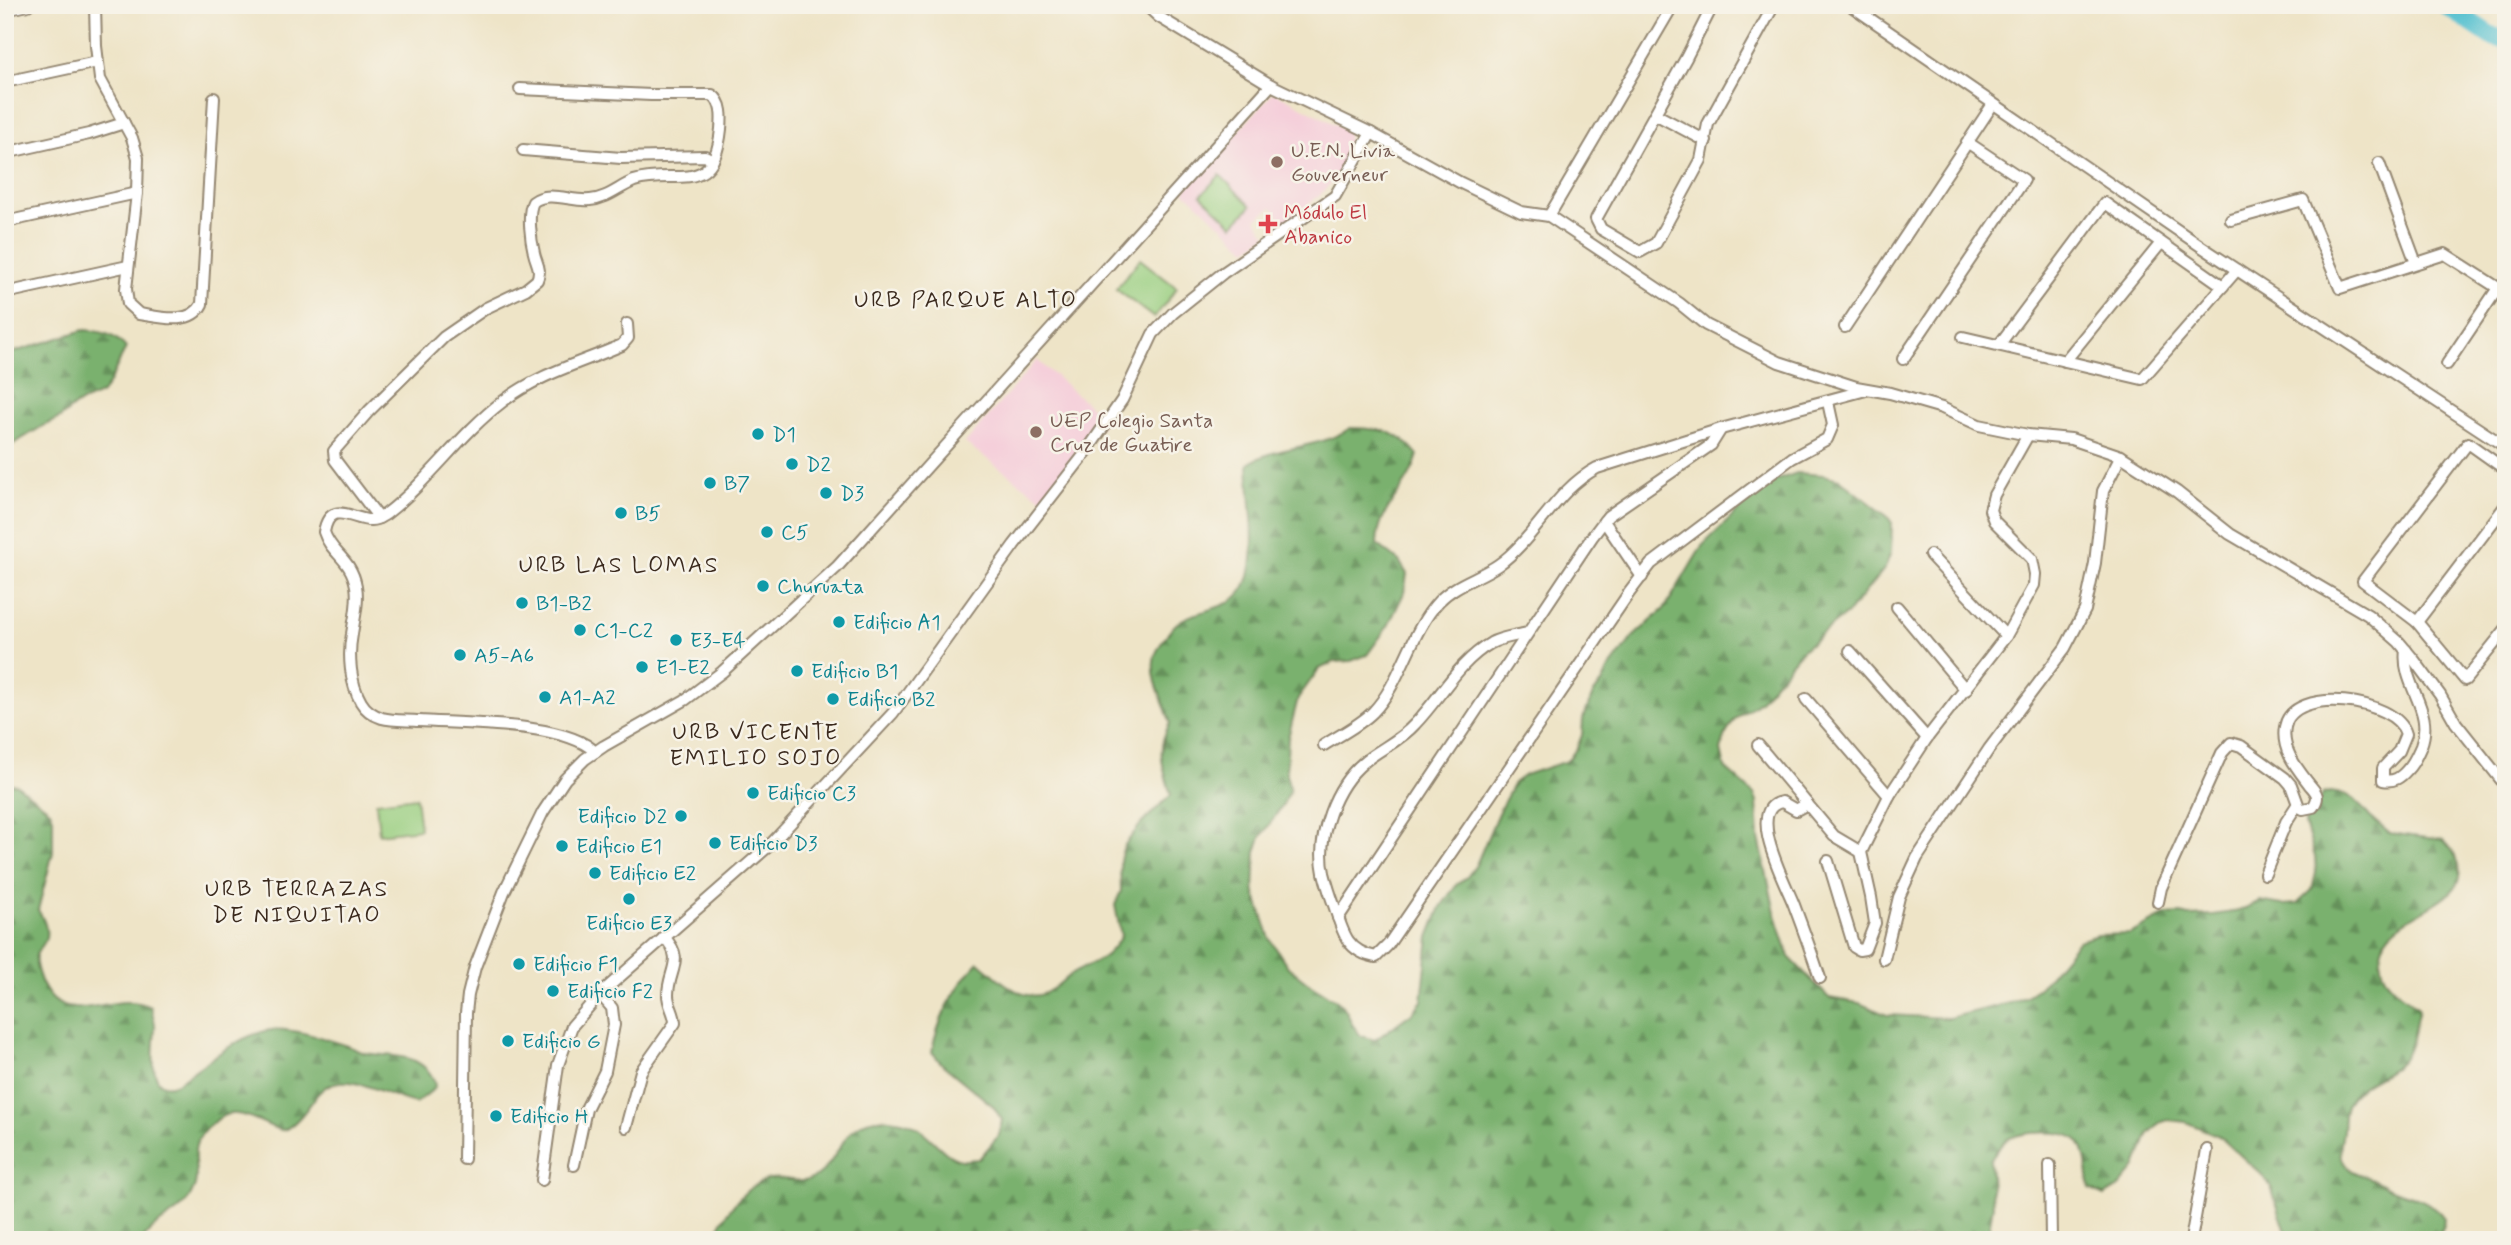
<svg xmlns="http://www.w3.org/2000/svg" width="2511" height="1245" viewBox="0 0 2511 1245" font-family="Mynerve,sans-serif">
  <defs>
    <pattern id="forest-firs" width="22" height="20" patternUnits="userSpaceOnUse" patternTransform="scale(1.75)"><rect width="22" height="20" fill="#7ab16e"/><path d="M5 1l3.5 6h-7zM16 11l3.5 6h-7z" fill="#65905a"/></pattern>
  </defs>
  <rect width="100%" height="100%" fill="#f7f3e8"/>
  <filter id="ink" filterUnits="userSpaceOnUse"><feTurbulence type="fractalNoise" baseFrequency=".0143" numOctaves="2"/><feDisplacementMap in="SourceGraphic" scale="14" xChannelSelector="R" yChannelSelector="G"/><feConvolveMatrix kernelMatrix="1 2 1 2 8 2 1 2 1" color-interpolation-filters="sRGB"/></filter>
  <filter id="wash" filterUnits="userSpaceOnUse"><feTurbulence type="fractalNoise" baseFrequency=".00686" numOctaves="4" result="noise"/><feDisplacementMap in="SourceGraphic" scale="28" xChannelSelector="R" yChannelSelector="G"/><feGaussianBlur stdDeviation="1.57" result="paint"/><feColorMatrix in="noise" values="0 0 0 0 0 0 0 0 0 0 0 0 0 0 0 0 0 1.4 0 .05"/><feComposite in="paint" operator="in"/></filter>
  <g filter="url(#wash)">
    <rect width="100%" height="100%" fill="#eee4c7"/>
    <g fill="#f5cfda">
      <polygon points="1274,92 1348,131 1348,151 1338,173 1325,190 1305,208 1284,223 1272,207 1256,219 1267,235 1247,249 1184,191"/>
      <polygon points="1037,360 1106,420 1044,500 965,443"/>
    </g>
    <g fill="url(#forest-firs)" stroke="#5a6e46" stroke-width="2">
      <path d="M84 330C101 331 115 334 126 348L108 385 101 394 77 404 60 418 43 426 5 449V355Z"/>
      <path d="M1350 428C1380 429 1398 429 1418 455 1408 492 1378 506 1377 544L1399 561 1407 574 1404 593 1388 626 1367 655 1351 661 1334 662 1319 669 1298 698 1288 738 1286 774 1290 790 1282 806 1261 837 1256 852 1254 890 1270 939 1288 967 1311 985 1336 1000 1346 1010 1352 1024 1361 1036 1375 1040 1413 1012 1422 1001 1429 937 1441 907 1456 885 1467 877 1476 865 1498 813 1514 783 1525 775 1567 761 1577 748 1582 735 1583 719 1593 694 1603 682 1608 670 1633 637 1665 608 1702 546 1745 504 1774 481 1797 473 1823 475 1839 479 1888 517 1892 523 1891 552 1885 568 1848 613 1802 650 1760 701 1735 719 1726 734 1721 750 1725 768 1754 794 1757 802 1759 838 1774 908 1789 957 1829 998 1859 1003 1887 1015 1949 1018 2009 1003 2025 997 2040 987 2078 941 2098 935 2130 934 2166 915 2181 914 2188 916 2213 915 2239 911 2260 901 2282 905 2297 904 2312 890 2316 873 2315 857 2305 824 2306 817 2324 793 2331 792 2347 795 2355 800 2370 817 2389 833 2443 840C2450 846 2455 854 2458 862 2479 911 2358 911 2384 975 2390 990 2409 997 2419 1009 2414 1026 2413 1046 2402 1060 2387 1077 2358 1082 2347 1103 2343 1111 2344 1121 2343 1130 2342 1138 2339 1149 2341 1156 2346 1171 2357 1174 2370 1178 2376 1180 2383 1185 2389 1188 2409 1197 2430 1198 2444 1218L2443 1227 2436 1240H2296L2286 1232 2271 1187 2261 1174 2219 1136 2186 1122 2168 1120 2159 1123 2148 1135 2136 1167 2119 1187 2104 1196 2090 1189C2087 1175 2087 1151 2078 1141 2067 1128 2021 1132 2008 1139 2000 1144 1995 1153 1990 1160L1993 1206 1987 1240H715C719 1218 747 1183 770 1179 787 1176 801 1187 817 1176 845 1155 841 1115 889 1119 897 1120 908 1121 915 1126 931 1135 943 1157 962 1160 967 1161 974 1159 979 1159L999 1135 1002 1120 993 1106 943 1065 932 1052C937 1020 956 985 979 962 997 977 1024 1007 1049 991 1059 986 1065 977 1075 972 1098 960 1107 960 1121 936L1115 905 1121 891 1120 860 1124 846 1141 824 1171 795C1163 767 1155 750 1170 723 1166 704 1151 681 1154 661 1154 655 1159 647 1162 642 1167 635 1172 626 1180 621 1201 607 1235 612 1247 582 1259 550 1249 498 1248 464 1280 444 1318 450 1350 428Z"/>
      <path d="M5 783 17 785 50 810 53 818V852L38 910C44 919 49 930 45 941 43 946 38 950 36 955 34 963 38 973 41 981 64 1036 111 987 151 1007 152 1014 156 1022 155 1029 154 1046 146 1097 177 1083 206 1064 237 1035 271 1030 288 1027 328 1039 345 1045 352 1047 358 1051 365 1053 381 1056 398 1054 413 1060 424 1065 435 1075 435 1088L416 1103C386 1098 342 1063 317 1095 309 1106 297 1124 284 1130 277 1133 249 1111 229 1114 222 1115 217 1120 211 1124 180 1151 205 1168 192 1193 181 1216 151 1223 143 1240H5Z"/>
    </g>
    <g fill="#98ce7f" stroke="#6a7c4e" stroke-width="2">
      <polygon points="1220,175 1251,206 1233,225 1201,195"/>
      <polygon points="1140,259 1177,288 1154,318 1116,289"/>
      <polygon points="416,797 420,829 379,834 376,802"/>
    </g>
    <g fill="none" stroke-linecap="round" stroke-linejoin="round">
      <polyline stroke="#56c1d0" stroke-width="19" points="2445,5 2491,36 2506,40"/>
    </g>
  </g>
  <g filter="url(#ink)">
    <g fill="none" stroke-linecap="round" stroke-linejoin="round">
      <defs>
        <g id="street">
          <path d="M95 5 96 46 100 79 132 138 138 158 137 193 126 289 128 304 139 314C159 317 191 326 202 304L214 98"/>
          <polyline points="1146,5 1159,17 1271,85 1371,133 1461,183 1521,212 1549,216 1679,303 1706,325 1779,362 1856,387 1890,393 1942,408 1979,425 2028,435 2071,439 2121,456 2177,492 2230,534 2368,615 2399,642 2414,660 2440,695 2456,723 2506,786"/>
          <polyline points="1713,5 1686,58 1596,219 1601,229 1640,252 1656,243 1701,160 1708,124 1774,5"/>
          <polyline points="1850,5 2202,247 2506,447"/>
          <polyline points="5,10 28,5"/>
          <polyline points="5,82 97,62"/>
          <polyline points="1655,114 1706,141"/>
          <polyline points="523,150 621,158 705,156 713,160"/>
          <polyline points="5,153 89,134 124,123"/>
          <polyline points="2379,163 2416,263"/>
          <polyline points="1549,216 1673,5"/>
          <polyline points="2231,220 2303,200 2340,288 2445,254 2506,293"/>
          <polyline points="5,222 137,193"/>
          <polyline points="5,293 128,266"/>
          <polyline points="1845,327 1993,104"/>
          <polyline points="1963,337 2142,379 2237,270"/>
          <polyline points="1999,345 2105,203 2223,286"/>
          <polyline points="1903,359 2024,180 1967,142"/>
          <polyline points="2065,361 2161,243"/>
          <polyline points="2447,364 2498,288"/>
          <polyline points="2506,470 2468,443 2363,581 2417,622 2465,680 2506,629"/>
          <path d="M379 518 335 460 334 451 369 411 444 337 486 308 526 289 537 280C542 269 536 263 534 253 531 241 527 213 533 202 549 190 571 202 590 200 607 199 619 187 634 181 676 168 714 198 721 129 722 118 723 102 712 95H651L520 89"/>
          <polyline points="1604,521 1642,577"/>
          <polyline points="1930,555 2006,636"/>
          <polyline points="1897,607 1966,690"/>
          <polyline points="2417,622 2506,505"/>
          <path d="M1527 633C1516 636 1502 637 1491 643 1458 662 1441 697 1415 724 1400 741 1381 748 1364 762 1335 786 1316 836 1324 873 1327 885 1331 897 1335 908 1343 934 1348 952 1376 957L1388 945 1629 593 1651 564 1792 458 1827 439 1833 425 1828 402"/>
          <polyline points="1850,651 1927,738"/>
          <polyline points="1806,699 1889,796"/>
          <path d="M1324 745C1340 735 1360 725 1373 712 1401 683 1410 632 1439 601 1455 584 1479 578 1498 565 1536 538 1555 490 1597 468L1721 429 1866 390"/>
          <polyline points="1758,745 1834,836 1861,852"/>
          <path d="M595 752C567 722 461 724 419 721 407 720 393 721 382 718 373 715 365 709 361 702 350 683 348 655 352 634 354 619 359 602 356 586 351 558 331 554 324 532 330 498 354 521 371 520 377 520 381 517 386 514 429 481 459 435 502 402 538 374 581 363 622 345L628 338 627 324"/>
          <path d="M1807 804 1796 810 1782 802C1744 808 1787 886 1794 905 1803 929 1812 954 1820 978"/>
          <polyline points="1828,861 1854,947 1859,950 1865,949 1875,923 1871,897 1861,852 1889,796 1927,738 2006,636 2034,585 2035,574 2032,559 1994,521 1990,510 1994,495 2028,435"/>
          <polyline points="2265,874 2286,822 2297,805"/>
          <path d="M2158 902 2161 888 2222 753 2231 743 2241 746 2285 778 2291 785 2299 807 2303 809 2313 807C2315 804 2317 801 2317 797 2317 792 2312 788 2309 784 2296 767 2281 749 2285 727 2292 685 2396 698 2406 734L2399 751 2383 768V780C2394 782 2400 778 2407 770 2414 763 2417 755 2421 746 2435 709 2401 686 2406 650"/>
          <polyline points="1338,918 1592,537 1608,516 1711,445 1721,429"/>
          <polyline points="1884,959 1899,897 1917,858 1989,749 2065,648 2085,610 2095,563 2103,491 2121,456"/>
          <path d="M626 1127 641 1071 675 1023C675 1013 668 1005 668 995 668 970 686 960 664 937"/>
          <polyline points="464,1159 466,1013 468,995 475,967 504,892 543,812 565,779 585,759 604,746 685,700 722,672 837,567 1271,85"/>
          <polyline points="574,1165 586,1109 605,1071 614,1025 612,1008 600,994"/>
          <polyline points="2050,1165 2051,1240"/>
          <polyline points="542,1180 558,1065 572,1026 600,994 771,844 893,713 1014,545 1084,455 1122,400 1153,334 1173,313 1223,273 1335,196 1371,133"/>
          <polyline points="2191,1240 2207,1150"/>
        </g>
      </defs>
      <use href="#street" stroke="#948772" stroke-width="14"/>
      <use href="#street" stroke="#fff" stroke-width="10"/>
    </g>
  </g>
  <g fill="#8d6e63" stroke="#f7f3e8" stroke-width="2.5">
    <circle cx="1277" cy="162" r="7"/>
    <circle cx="1036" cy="432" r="7"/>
  </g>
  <path fill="#e0444e" stroke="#f7f3e8" stroke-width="2.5" d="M1264.5 213.5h7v7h7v7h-7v7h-7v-7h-7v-7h7z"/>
  <g fill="#0f9aa8" stroke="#f7f3e8" stroke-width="2.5">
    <circle cx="758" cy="434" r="7"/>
    <circle cx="792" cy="464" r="7"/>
    <circle cx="710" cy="483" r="7"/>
    <circle cx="826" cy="493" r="7"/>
    <circle cx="621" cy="513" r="7"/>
    <circle cx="767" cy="532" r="7"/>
    <circle cx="763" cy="586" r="7"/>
    <circle cx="522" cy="603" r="7"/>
    <circle cx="839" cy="622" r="7"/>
    <circle cx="580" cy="630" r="7"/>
    <circle cx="676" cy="640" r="7"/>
    <circle cx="460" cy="655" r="7"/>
    <circle cx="642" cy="667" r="7"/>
    <circle cx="797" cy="671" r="7"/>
    <circle cx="545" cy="697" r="7"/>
    <circle cx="833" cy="699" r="7"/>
    <circle cx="753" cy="793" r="7"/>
    <circle cx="681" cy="816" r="7"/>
    <circle cx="715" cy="843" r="7"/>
    <circle cx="562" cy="846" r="7"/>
    <circle cx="595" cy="873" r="7"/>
    <circle cx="629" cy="899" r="7"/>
    <circle cx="519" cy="964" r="7"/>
    <circle cx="553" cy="991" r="7"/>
    <circle cx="508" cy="1041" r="7"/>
    <circle cx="496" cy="1116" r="7"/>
  </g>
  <g text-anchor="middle" stroke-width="5" stroke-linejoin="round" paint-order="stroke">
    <g font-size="21" fill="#785e54" stroke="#f7f3e8" text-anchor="start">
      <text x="1291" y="157">U.E.N. Livia<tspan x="1291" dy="24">Gouverneur</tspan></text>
      <text x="1050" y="427">UEP Colegio Santa<tspan x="1050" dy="24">Cruz de Guatire</tspan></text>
    </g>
    <g font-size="21" fill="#be3a42" stroke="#f7f3e8" text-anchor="start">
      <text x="1284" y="219">Módulo El<tspan x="1284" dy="24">Abanico</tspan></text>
    </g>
    <g font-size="21" fill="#0d838f" stroke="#f7f3e8" text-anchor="start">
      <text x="772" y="441">D1</text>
      <text x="806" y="471">D2</text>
      <text x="724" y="490">B7</text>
      <text x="840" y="500">D3</text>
      <text x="635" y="520">B5</text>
      <text x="781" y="539">C5</text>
      <text x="777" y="593">Churuata</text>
      <text x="536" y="610">B1-B2</text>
      <text x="853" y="629">Edificio A1</text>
      <text x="594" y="637">C1-C2</text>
      <text x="690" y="647">E3-E4</text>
      <text x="474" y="662">A5-A6</text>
      <text x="656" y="674">E1-E2</text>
      <text x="811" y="678">Edificio B1</text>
      <text x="559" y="704">A1-A2</text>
      <text x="847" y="706">Edificio B2</text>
      <text x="767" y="800">Edificio C3</text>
      <text x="667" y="823" text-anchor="end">Edificio D2</text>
      <text x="729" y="850">Edificio D3</text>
      <text x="576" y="853">Edificio E1</text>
      <text x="609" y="880">Edificio E2</text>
      <text x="629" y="930" text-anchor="middle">Edificio E3</text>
      <text x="533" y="971">Edificio F1</text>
      <text x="567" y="998">Edificio F2</text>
      <text x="522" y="1048">Edificio G</text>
      <text x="510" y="1123">Edificio H</text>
    </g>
    <g font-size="23" letter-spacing="2" fill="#3b2a1e" stroke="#f7f3e8">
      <text x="966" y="307">URB PARQUE ALTO</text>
      <text x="619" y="572">URB LAS LOMAS</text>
      <text x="756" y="739">URB VICENTE<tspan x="756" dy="26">EMILIO SOJO</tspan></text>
      <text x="297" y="896">URB TERRAZAS<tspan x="297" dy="26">DE NIQUITAO</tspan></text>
    </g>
  </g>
  <rect width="2511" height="1245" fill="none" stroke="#f7f3e8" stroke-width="28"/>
</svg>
